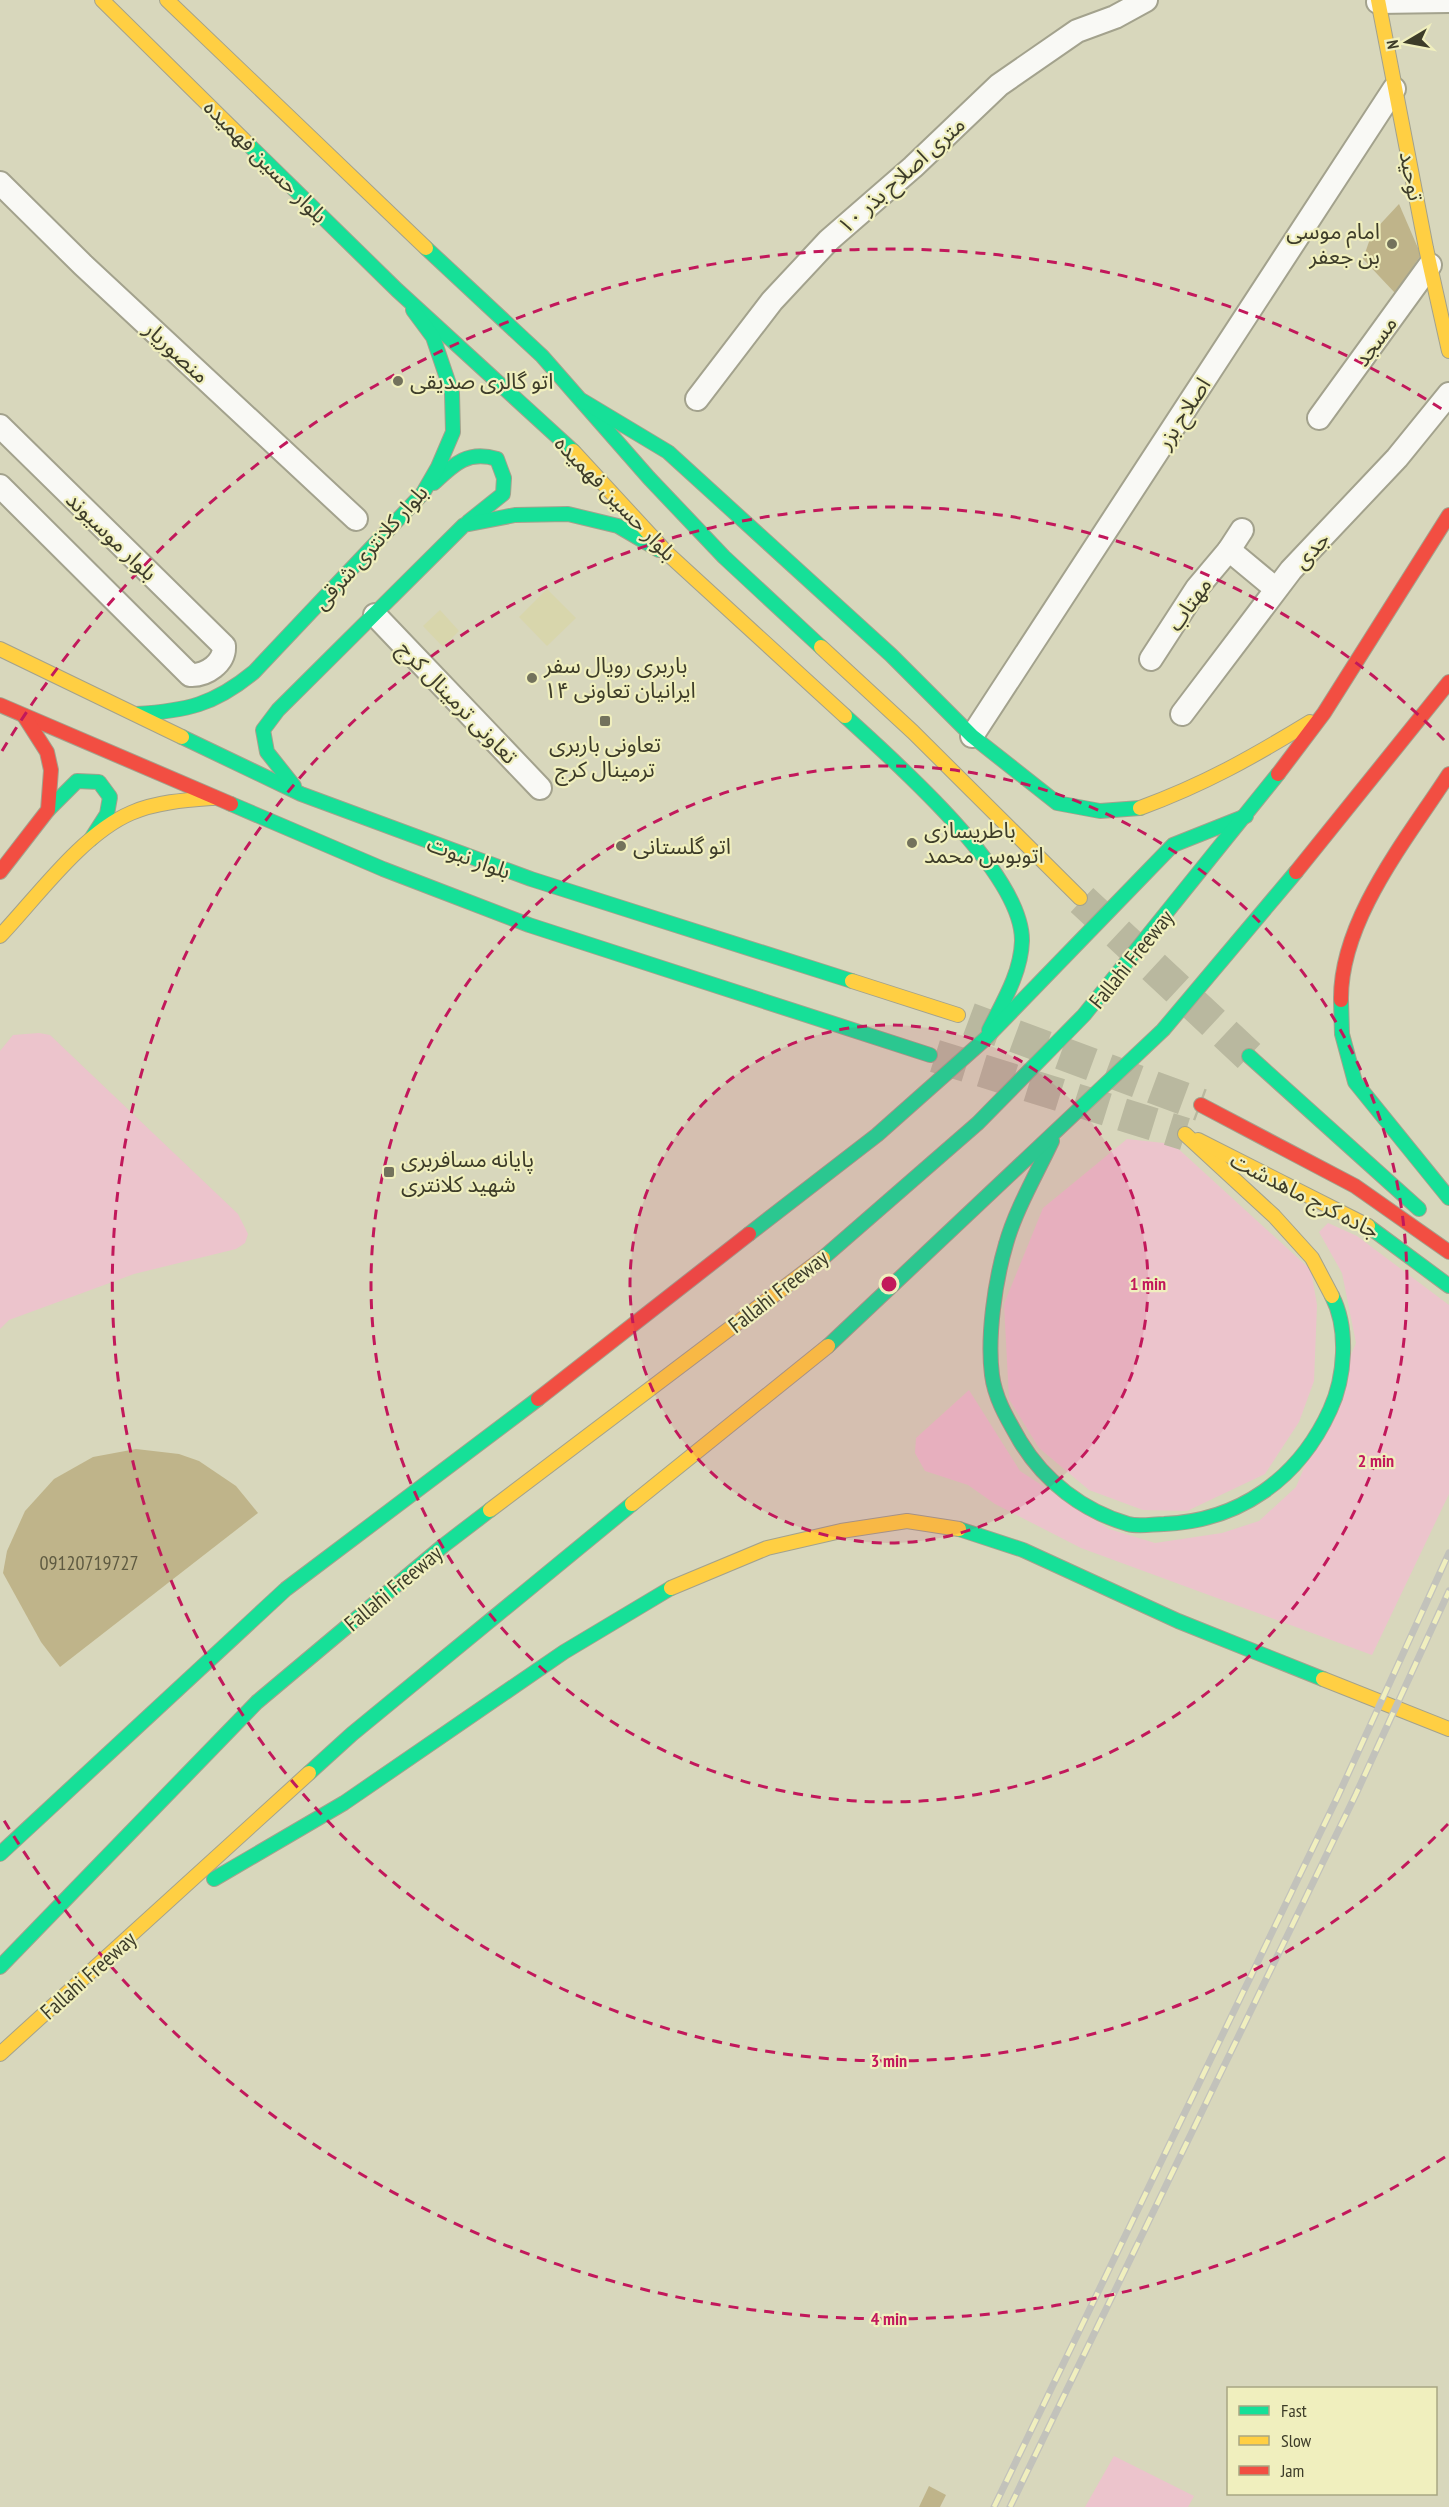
<svg xmlns="http://www.w3.org/2000/svg" width="1449" height="2507" viewBox="0 0 1449 2507" font-family="'PT Sans Narrow','Noto Sans Arabic',sans-serif">
  <rect width="100%" height="100%" fill="#d8d7bc"/>
  <g fill="#d8d6ac">
    <polygon points="547,589 576,618 547,646 519,617"/>
    <polygon points="440,610 459,631 443,647 423,626"/>
  </g>
  <g fill="#ecc4cc">
    <polygon points="39,1033 50,1035 238,1214 248,1234 245,1243 236,1249 134,1274 9,1320 0,1329 0,1051 13,1035"/>
    <polygon points="1127,1139 1173,1144 1311,1270 1317,1305 1314,1381 1299,1422 1265,1474 1187,1511 1143,1510 1089,1490 1039,1448 1009,1399 1004,1304 1043,1208"/>
    <polygon points="1328,1223 1357,1236 1449,1305 1449,1494 1372,1655 1081,1548 995,1504 968,1485 925,1471 915,1453 916,1438 969,1390 1020,1471 1109,1529 1155,1543 1222,1533 1259,1521 1296,1487 1356,1343 1342,1273 1319,1232"/>
    <polygon points="1114,2456 1194,2496 1188,2507 1085,2507"/>
  </g>
  <g fill="#bfb48a">
    <polygon points="1399,204 1421,255 1395,293 1363,259 1372,233"/>
    <polygon points="136,1449 179,1454 199,1461 236,1486 258,1513 60,1667 41,1642 3,1573 7,1551 25,1511 54,1479 93,1457"/>
    <polygon points="929,2486 946,2495 940,2507 919,2507"/>
  </g>
  <g fill="none" stroke-linecap="round" stroke-linejoin="round">
    <g stroke="#b9b89f" stroke-width="33" stroke-dasharray="33 16" stroke-linecap="butt">
      <polyline points="969,1019 1201,1105"/>
      <polyline points="935,1056 1185,1134"/>
    </g>
    <polyline stroke="#b9b89f" stroke-width="33" stroke-dasharray="33 16" stroke-linecap="butt" points="1082,900 1249,1056"/>
    <defs>
      <g id="street">
        <polyline points="1378,2 1449,1"/>
        <polyline points="0,183 83,265 356,519"/>
        <polyline points="697,399 772,301 829,240 913,167 999,85 1077,31 1115,17 1146,0"/>
        <polyline points="1319,418 1430,265"/>
        <path d="M0 426 224 646C225 663 206 676 190 675L0 486"/>
        <polyline points="1229,550 1242,530"/>
        <polyline points="375,615 540,788"/>
        <polyline points="1151,659 1197,588 1229,550 1276,589"/>
        <polyline points="1182,714 1291,570 1397,458 1449,394"/>
        <polyline points="972,736 1394,89"/>
      </g>
      <g id="fast">
        <polyline points="248,144 397,290 573,451"/>
        <polyline points="426,248 542,356 649,478 724,557 821,647"/>
        <polyline points="583,401 668,452 891,655 972,736 1057,803 1100,811 1140,808"/>
        <path d="M434 483C454 464 468 450 497 459L504 478 503 494 468 522"/>
        <path d="M136 714C186 711 214 705 254 672L423 493 438 467 453 432 452 393 433 337 413 310"/>
        <path d="M845 716C894 761 1023 873 1022 941 1021 973 1003 1002 989 1030"/>
        <polyline points="182,737 301,794 531,879 852,981"/>
        <polyline points="294,786 267,752 263,730 278,710 464,525 515,515 568,514 618,526 659,550"/>
        <polyline points="231,804 383,869 529,925 930,1055"/>
        <polyline points="48,810 77,781 99,782 110,797 107,814 91,839"/>
        <polyline points="1341,1000 1342,1034 1355,1082 1449,1198"/>
        <polyline points="1249,1056 1419,1209"/>
        <path d="M1052 1141C1037 1173 1015 1211 1006 1244 995 1281 987 1337 992 1375 995 1399 1008 1420 1020 1441 1044 1481 1083 1511 1128 1524 1139 1527 1153 1524 1164 1524 1240 1521 1299 1478 1330 1410 1345 1378 1349 1329 1332 1296"/>
        <polyline points="1368,1226 1449,1286"/>
        <polyline points="749,1234 877,1135 984,1040 1173,845 1246,816"/>
        <polyline points="823,1258 978,1123 1084,1015 1278,774"/>
        <polyline points="828,1346 1163,1030 1296,872"/>
        <polyline points="959,1529 1023,1550 1178,1621 1323,1679"/>
        <polyline points="309,1773 352,1734 632,1504"/>
        <polyline points="0,1854 286,1589 538,1399"/>
        <polyline points="214,1879 344,1803 564,1652 671,1588"/>
        <polyline points="0,1967 257,1702 443,1546 490,1510"/>
      </g>
      <g id="slow">
        <polyline points="102,0 248,144"/>
        <polyline points="167,0 426,248"/>
        <polyline points="1378,0 1426,248 1449,351"/>
        <polyline points="573,451 668,554 845,716"/>
        <polyline points="821,647 913,732 1080,898"/>
        <polyline points="0,649 182,737"/>
        <path d="M1140 808C1205 784 1251 758 1310 722"/>
        <path d="M0 936C37 897 82 834 131 813 156 802 186 800 213 798"/>
        <polyline points="852,981 958,1015"/>
        <polyline points="1185,1134 1274,1216 1312,1258 1332,1296"/>
        <polyline points="1198,1140 1368,1226"/>
        <polyline points="632,1504 828,1346"/>
        <polyline points="490,1510 823,1258"/>
        <polyline points="671,1588 767,1548 841,1531 907,1521 959,1529"/>
        <polyline points="1323,1679 1449,1729"/>
        <polyline points="0,2054 309,1773"/>
      </g>
      <g id="jam">
        <polyline points="0,705 231,804"/>
        <polyline points="1278,774 1324,713 1449,515"/>
        <polyline points="0,872 48,810 51,770 47,752 24,716"/>
        <polyline points="1296,872 1449,682"/>
        <path d="M1341 1000C1340 920 1407 839 1449 774"/>
        <polyline points="1201,1105 1355,1186 1449,1252"/>
        <polyline points="538,1399 749,1234"/>
      </g>
    </defs>
    <use href="#street" stroke="#a3a28d" stroke-width="26"/>
    <use href="#fast" stroke="#a3a28d" stroke-width="16"/>
    <use href="#slow" stroke="#a3a28d" stroke-width="16"/>
    <use href="#jam" stroke="#a3a28d" stroke-width="16"/>
    <use href="#street" stroke="#f9f9f5" stroke-width="22"/>
    <use href="#fast" stroke="#16e098" stroke-width="14"/>
    <use href="#slow" stroke="#ffcf43" stroke-width="14"/>
    <use href="#jam" stroke="#f24e42" stroke-width="14"/>
    <defs>
      <g id="rail">
        <polyline points="994,2507 1338,1796 1449,1553"/>
        <polyline points="1010,2507 1356,1794 1449,1591"/>
      </g>
    </defs>
    <use href="#rail" stroke="#c2c2bb" stroke-width="7"/>
    <use href="#rail" stroke="#f0efbe" stroke-width="4.5" stroke-dasharray="14" stroke-linecap="butt"/>
  </g>
  <circle cx="889" cy="1284" r="259" fill="#c2185b" fill-opacity=".12"/>
  <g fill="none" stroke="#c2185b" stroke-width="3" stroke-dasharray="10 8">
    <circle cx="889" cy="1284" r="259"/>
    <circle cx="889" cy="1284" r="518"/>
    <path d="M1448 1824A777 777 0 1 1 1448 744"/>
    <path d="M1445 2157A1035 1035 0 0 1 2 1817M2 751A1035 1035 0 0 1 1445 411"/>
  </g>
  <g fill="#73725c" stroke="#f0efbe" stroke-width="2">
    <circle cx="1392" cy="244" r="6"/>
    <circle cx="398" cy="381" r="6"/>
    <circle cx="532" cy="678" r="6"/>
    <rect x="599" y="715" width="12" height="12" rx="3"/>
    <circle cx="912" cy="843" r="6"/>
    <circle cx="621" cy="846" r="6"/>
    <rect x="383" y="1166" width="12" height="12" rx="3"/>
  </g>
  <g text-anchor="middle" stroke-width="4.5" stroke-linejoin="round" paint-order="stroke">
    <g font-size="20" fill="#5e5a41">
      <text x="89" y="1570">09120719727</text>
    </g>
    <g font-size="22" fill="#3d3c29" stroke="#f0efbe">
      <text transform="translate(266 161) rotate(45)" y="8">بلوار حسین فهمیده</text>
      <text transform="translate(901 175) rotate(-42)" y="8">۱۰ متری اصلاح بذر</text>
      <text transform="translate(1412 176) rotate(79)" y="8">توحید</text>
      <text transform="translate(1375 341) rotate(-54)" y="8">مسجد</text>
      <text transform="translate(177 352) rotate(43)" y="8">منصوریار</text>
      <text transform="translate(1183 413) rotate(-57)" y="8">اصلاح بزر</text>
      <text transform="translate(616 498) rotate(46)" y="8">بلوار حسین فهمیده</text>
      <text transform="translate(112 536) rotate(44)" y="8">بلوار موسیوند</text>
      <text transform="translate(370 547) rotate(-48)" y="8">بلوار کلانتری شرقی</text>
      <text transform="translate(1311 550) rotate(-47)" y="8">جدی</text>
      <text transform="translate(1189 604) rotate(-55)" y="8">مهتاب</text>
      <text transform="translate(458 702) rotate(46)" y="8">تعاونی ترمینال کرج</text>
      <text transform="translate(469 857) rotate(20)" y="8">بلوار نبوت</text>
      <text transform="translate(1131 959) rotate(-51)" y="8">Fallahi Freeway</text>
      <text transform="translate(1305 1195) rotate(27)" y="8">جاده کرج ماهدشت</text>
      <text transform="translate(778 1291) rotate(-38)" y="8">Fallahi Freeway</text>
      <text transform="translate(393 1588) rotate(-40)" y="8">Fallahi Freeway</text>
      <text transform="translate(88 1975) rotate(-42)" y="8">Fallahi Freeway</text>
    </g>
    <g font-size="22" fill="#3d3c29" stroke="#f0efbe" text-anchor="start">
      <text x="1380" y="239" text-anchor="end">امام موسی<tspan x="1380" dy="25">بن جعفر</tspan></text>
      <text x="410" y="389">اتو گالری صدیقی</text>
      <text x="544" y="673">باربری رویال سفر<tspan x="544" dy="25">ایرانیان تعاونی ۱۴</tspan></text>
      <text x="605" y="752" text-anchor="middle">تعاونی باربری<tspan x="605" dy="25">ترمینال کرج</tspan></text>
      <text x="924" y="838">باطریسازی<tspan x="924" dy="25">اتوبوس محمد</tspan></text>
      <text x="633" y="854">اتو گلستانی</text>
      <text x="401" y="1167">پایانه مسافربری<tspan x="401" dy="25">شهید کلانتری</tspan></text>
    </g>
  </g>
  <circle cx="889" cy="1284" r="9" fill="#c2185b" stroke="#f0efbe" stroke-width="3"/>
  <g font-size="18" text-anchor="middle" font-weight="bold" fill="#c2185b" stroke="#f0efbe" stroke-width="4.5" stroke-linejoin="round" paint-order="stroke">
    <text x="1148" y="1290">1 min</text>
    <text x="1376" y="1467">2 min</text>
    <text x="889" y="2067">3 min</text>
    <text x="889" y="2325">4 min</text>
  </g>
  <rect x="1227" y="2387" width="210" height="108" fill="#f0efbe" stroke="#a8a782" stroke-width="1.5"/>
  <rect x="1239" y="2406" width="30" height="9" fill="#16e098" stroke="#a8a782" stroke-width="1.5"/>
  <text x="1281" y="2417" font-size="18" fill="#3d3c29">Fast</text>
  <rect x="1239" y="2436" width="30" height="9" fill="#ffcf43" stroke="#a8a782" stroke-width="1.5"/>
  <text x="1281" y="2447" font-size="18" fill="#3d3c29">Slow</text>
  <rect x="1239" y="2466" width="30" height="9" fill="#f24e42" stroke="#a8a782" stroke-width="1.5"/>
  <text x="1281" y="2477" font-size="18" fill="#3d3c29">Jam</text>
  <g transform="translate(1407 42) rotate(260)" stroke="#f0efbe" stroke-width="4.5" paint-order="stroke">
  <path d="M0-4.5L10 22L0 15L-10 22Z" fill="#3d3c29"/>
  <text y="-9" font-size="16" font-weight="bold" text-anchor="middle" fill="#3d3c29">N</text>
  </g>
</svg>
